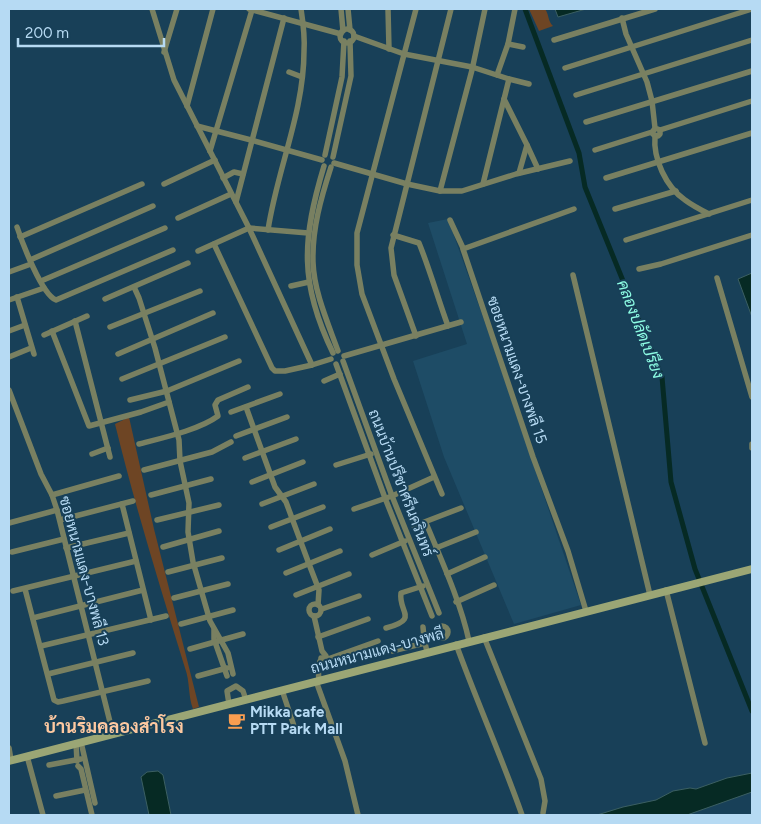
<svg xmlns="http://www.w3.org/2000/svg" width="761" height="824" viewBox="0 0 761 824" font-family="Figtree,Sarabun,sans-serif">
  <rect width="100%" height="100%" fill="#184058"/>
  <polygon fill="#1e4c66" points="448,219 489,334 581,605 514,624 444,457 413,361 467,344 428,223"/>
  <g fill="#6e4524">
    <path d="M529 9H545C549 14 548 22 553 26L539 31Z"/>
    <path d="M129 417 154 529 199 707 193 709C188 696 190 681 185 668 160 587 135 506 115 424Z"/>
  </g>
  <g fill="#062a24" stroke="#3b5f62">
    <polygon points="555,9 586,9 558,17"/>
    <polygon points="752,273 752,317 738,279"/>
    <polygon points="158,771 163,775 171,815 149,815 141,777 147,772"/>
    <polygon points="752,773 752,792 687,815 597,815 623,807 656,800 673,791 690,788 696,789 727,778"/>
  </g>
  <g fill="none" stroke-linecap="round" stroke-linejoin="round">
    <polyline stroke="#062a24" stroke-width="5" points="525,9 579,153 585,187 662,377 671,482 695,569 752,711"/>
    <g stroke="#798061" stroke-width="5.5">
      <polyline points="152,9 174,80 249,228 312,365 331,359"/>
      <polyline points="249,9 341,34"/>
      <polyline points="341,9 343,31"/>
      <polyline points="348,9 350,30"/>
      <polyline points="388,9 389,49"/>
      <polyline points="416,9 357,233 357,265 362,294 394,379 442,494"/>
      <polyline points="485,9 472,70 440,191 462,191 516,174 570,161"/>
      <polyline points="622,18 626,34 647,82 652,101 655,128 652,133 654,135 658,136 660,134 660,130 655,128"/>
      <circle cx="347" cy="36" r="7"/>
      <polyline points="354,36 404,54 472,67 509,79"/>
      <polyline points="554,40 655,9"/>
      <polyline points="508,44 523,47"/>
      <polyline points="164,52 177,9"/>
      <polyline points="565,68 752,9"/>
      <polyline points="289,72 302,77"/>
      <polyline points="497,75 508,44 515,9"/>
      <polyline points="576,95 752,40"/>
      <polyline points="504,99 527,145 519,173"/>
      <polyline points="187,106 213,9"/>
      <polyline points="586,122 752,71"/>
      <polyline points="197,126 251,140 322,160"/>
      <polyline points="660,130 752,101"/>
      <path d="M655 136C653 159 666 187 685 200 693 206 701 210 709 214"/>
      <polyline points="527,145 538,169"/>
      <polyline points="595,150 652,132"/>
      <polyline points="210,151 252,10"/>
      <polyline points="325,155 342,77 344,41"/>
      <polyline points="333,157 351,76 350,41"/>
      <polyline points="334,163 407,184 440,191"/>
      <path d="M324 166C302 239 299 283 333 353"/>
      <path d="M331 167C321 198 312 229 313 262 314 292 328 323 338 351"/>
      <polyline points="223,178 234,172 243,174"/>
      <polyline points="606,178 752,133"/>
      <polyline points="164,184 215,160"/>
      <polyline points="483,184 509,79 529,84"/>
      <polyline points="236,202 284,18"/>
      <polyline points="574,209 463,249 533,457 568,551 586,611"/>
      <polyline points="615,209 676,191"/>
      <polyline points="178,218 231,194"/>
      <polyline points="450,220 463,248"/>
      <path d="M17 227C22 242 42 295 56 300L173 250"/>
      <path d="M268 230C277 170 304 112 304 51 305 37 303 22 301 9"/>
      <path d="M393 235 419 243C430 270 438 299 448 326"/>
      <polyline points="20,237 142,184"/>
      <polyline points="626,240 752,200"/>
      <polyline points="214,244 272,368 275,371 285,371 312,365"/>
      <polyline points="198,251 249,228 308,233"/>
      <polyline points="30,260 153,206"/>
      <polyline points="639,269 661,264 752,235"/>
      <polyline points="9,272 31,264"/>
      <polyline points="573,275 650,595"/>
      <polyline points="717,278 752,397"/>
      <polyline points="41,281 165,228"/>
      <polyline points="291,286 309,282"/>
      <polyline points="134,287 139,298 155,348 179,440 180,461 189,503 188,532 193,562 210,621 228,653 233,674"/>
      <polyline points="17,297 34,354"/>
      <polyline points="105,299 188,263"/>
      <polyline points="9,300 44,288"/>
      <polyline points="75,321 110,457"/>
      <polyline points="110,327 200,291"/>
      <polyline points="9,331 25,325"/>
      <polyline points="52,331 89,426 141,412 169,402"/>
      <polyline points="44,335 87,316"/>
      <polyline points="416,336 394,275 391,248 451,9"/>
      <polyline points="118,354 213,313"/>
      <polyline points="344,356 461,322"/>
      <polyline points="9,357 31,348"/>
      <polyline points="343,361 392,496 439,613"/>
      <polyline points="336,364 385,498 432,616"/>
      <polyline points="122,379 225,337"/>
      <polyline points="324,381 340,374"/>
      <polyline points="9,390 41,474 52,495 57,510 113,734"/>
      <polyline points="130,400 167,391 239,361"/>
      <polyline points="246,407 275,487 286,502 309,564 319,590 318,605"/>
      <polyline points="231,412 280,394"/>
      <polyline points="236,436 287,417"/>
      <path d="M139 444C162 438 199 430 218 416L215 405 218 400 248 387"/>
      <polyline points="752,444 752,448"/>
      <polyline points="92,454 108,448"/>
      <polyline points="245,458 296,439"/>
      <polyline points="336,465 371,454"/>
      <polyline points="144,470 212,452 231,442"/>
      <polyline points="252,482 303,462"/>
      <polyline points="52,495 119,476"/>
      <polyline points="151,495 211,479"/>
      <polyline points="122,504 151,620"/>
      <polyline points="262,504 314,484"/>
      <polyline points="354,509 392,496 434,477"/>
      <polyline points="60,520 133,501"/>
      <polyline points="157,520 219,505"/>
      <polyline points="9,523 57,510"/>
      <path d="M426 523C441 559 461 603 469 641"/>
      <polyline points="414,526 461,508"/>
      <polyline points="271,527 323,507"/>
      <polyline points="163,547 219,531"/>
      <polyline points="66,548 129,533"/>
      <polyline points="436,548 476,532"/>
      <polyline points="279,550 330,529"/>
      <polyline points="12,552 64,539"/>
      <polyline points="372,555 405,541"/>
      <polyline points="168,572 222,558"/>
      <polyline points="286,573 340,551"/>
      <polyline points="447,574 485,557"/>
      <polyline points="25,589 54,700 58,702 63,701 148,681"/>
      <polyline points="666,590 705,743"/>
      <polyline points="13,591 136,561"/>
      <polyline points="296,595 349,574"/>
      <polyline points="174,598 228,584"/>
      <polyline points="456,602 494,585"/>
      <circle cx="315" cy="610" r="6"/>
      <polyline points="322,609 359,596"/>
      <polyline points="314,616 322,651 326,656 325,661"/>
      <polyline points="33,618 143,590"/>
      <polyline points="181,624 233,610"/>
      <circle cx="442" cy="632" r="6"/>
      <polyline points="423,627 424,638 427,652"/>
      <path d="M386 628C420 619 398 612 401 593L423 586"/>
      <polyline points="214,630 214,639 227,676"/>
      <polyline points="318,637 368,619"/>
      <polyline points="484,637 541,779 545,801 543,813"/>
      <path d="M456 644C477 702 502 758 522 815"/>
      <polyline points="41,646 166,616"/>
      <polyline points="190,649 243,634"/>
      <polyline points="392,651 425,643"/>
      <polyline points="321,658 328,659 378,641"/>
      <polyline points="48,674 133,653"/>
      <polyline points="198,676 227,668"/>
      <polyline points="316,681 345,761 358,815"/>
      <polyline points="319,681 318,667 320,661"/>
      <polyline points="282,690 295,729"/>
      <polyline points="229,704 227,691 236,686 243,691 246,700"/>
      <polyline points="81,742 95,803"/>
      <polyline points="76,743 77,761"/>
      <polyline points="9,748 11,760"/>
      <polyline points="27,756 43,815"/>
      <polyline points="49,765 81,759"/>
      <polyline points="78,766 81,769 92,815"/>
      <polyline points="56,796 85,790"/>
    </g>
    <polyline stroke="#9ba675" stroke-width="8" points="9,761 752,569"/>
  </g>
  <defs>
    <symbol id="cafe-bare" viewBox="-9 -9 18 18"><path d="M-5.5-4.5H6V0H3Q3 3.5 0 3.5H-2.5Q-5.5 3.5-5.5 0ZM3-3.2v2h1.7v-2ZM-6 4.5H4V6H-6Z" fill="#fb9e50" stroke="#184058" stroke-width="2.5" paint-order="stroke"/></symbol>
  </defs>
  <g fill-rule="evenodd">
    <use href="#cafe-bare" x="224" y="708" width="25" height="25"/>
  </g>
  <g text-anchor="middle" stroke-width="4" stroke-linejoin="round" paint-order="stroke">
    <g font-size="15" fill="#b6daf3" stroke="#184058">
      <text transform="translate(517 370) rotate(71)" y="5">ซอยหนามแดง-บางพลี 15</text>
      <text transform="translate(401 483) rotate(69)" y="5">ถนนบ้านปรีชาศรีนครินทร์</text>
      <text transform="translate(84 571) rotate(75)" y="5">ซอยหนามแดง-บางพลี 13</text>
      <text transform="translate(377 651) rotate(-15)" y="5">ถนนหนามแดง-บางพลี</text>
    </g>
    <g font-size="15" font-weight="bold" fill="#b6daf3" stroke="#184058" text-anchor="start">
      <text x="250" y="717">Mikka cafe<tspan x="250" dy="17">PTT Park Mall</tspan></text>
    </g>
    <g font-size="16" font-style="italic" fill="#8dfce4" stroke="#184058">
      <text transform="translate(641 329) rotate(69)" y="6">คลองปลัดเปรียง</text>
    </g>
    <g font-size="18" font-weight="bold" fill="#fec9a1" stroke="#184058">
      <text x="114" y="733">บ้านริมคลองสำโรง</text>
    </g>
  </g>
  <rect width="761" height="824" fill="none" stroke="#b6daf3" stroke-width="20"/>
  <path d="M18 38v8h146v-8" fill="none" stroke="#b6daf3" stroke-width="2.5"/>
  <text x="25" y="38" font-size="15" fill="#b6daf3" stroke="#184058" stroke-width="4" paint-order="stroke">200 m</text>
</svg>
